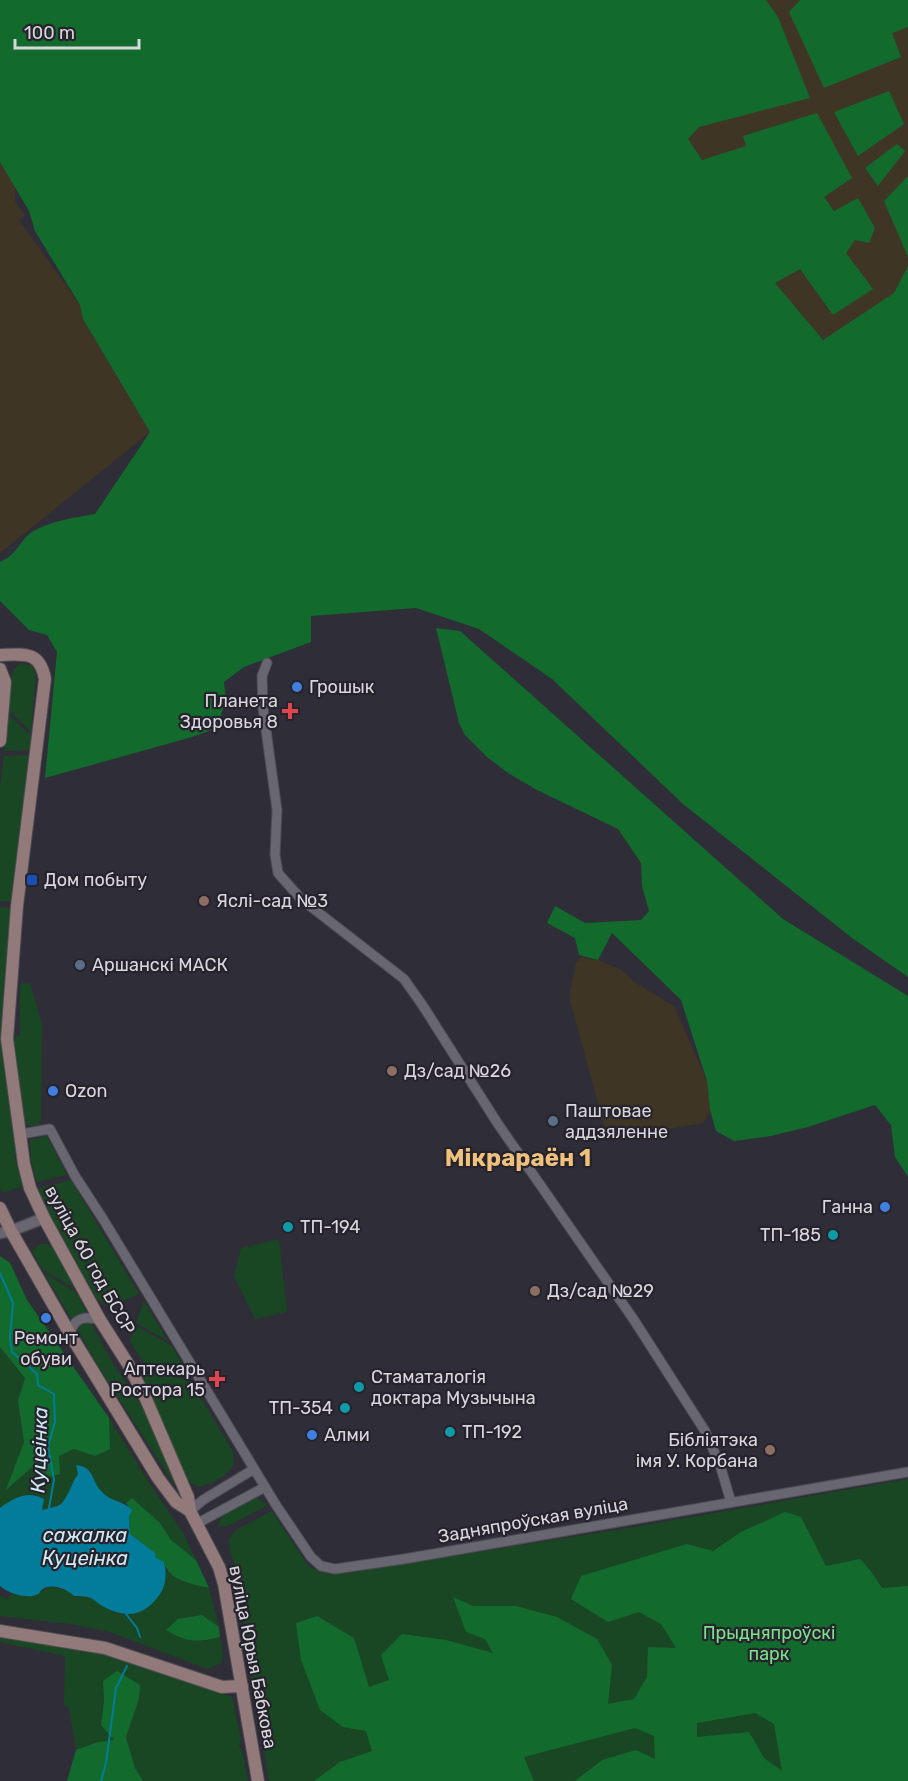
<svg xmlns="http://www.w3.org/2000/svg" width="908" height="1781" viewBox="0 0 908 1781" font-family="Rubik,sans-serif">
  <rect width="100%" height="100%" fill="#2f2d37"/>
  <g fill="#3f3525">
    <polygon points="663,0 908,0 908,298 794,369 650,154"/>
    <polygon points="0,162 15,187 15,201 25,215 19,220 80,305 83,319 150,432 0,553"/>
    <polygon points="582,957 598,960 620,969 636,983 674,1006 707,1081 710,1110 704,1123 608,1139 569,997 576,962"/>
  </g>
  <g fill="#1a4723">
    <path d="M20 664C29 664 33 666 36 674L31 732 8 710C10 696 7 671 20 664Z"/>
    <polygon points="8,714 31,736 30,750 4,751"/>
    <polygon points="29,755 13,902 0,901 0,786 4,756"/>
    <polygon points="0,907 12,908 3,995 3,1046 15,1141 15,1159 23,1186 2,1193 0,1187"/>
    <polygon points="30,983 42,1024 41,1120 37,1125 31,1126 24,1123 17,1085 13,1037 20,1036 20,984"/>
    <polygon points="46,1135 67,1175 37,1182 31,1160 30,1139 37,1139"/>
    <polygon points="71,1180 139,1294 109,1307 97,1299 47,1209 38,1188"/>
    <polygon points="279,1239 287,1312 255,1319 234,1276 241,1248"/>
    <polygon points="40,1244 47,1244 53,1248 74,1288 42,1269 32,1251"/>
    <polygon points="44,1273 77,1293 87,1313 75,1317 72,1320"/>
    <polygon points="144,1301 168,1341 136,1323"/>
    <polygon points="87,1321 91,1323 112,1362 141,1405 183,1498 94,1360 78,1330 82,1322"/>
    <polygon points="136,1326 172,1346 189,1376 145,1365 130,1341"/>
    <path d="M0 1347 25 1378 18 1401 24 1442 7 1489 33 1466 74 1449 95 1456 109 1449V1418L149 1483 182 1531 196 1560 171 1540 160 1523 132 1498 126 1503C121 1501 115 1502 111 1499 100 1494 94 1482 91 1471L78 1474C72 1482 67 1500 61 1504 56 1508 47 1508 42 1510L35 1494 20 1496 0 1508Z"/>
    <path d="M146 1370 191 1381 232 1450C233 1455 235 1459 233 1465 230 1475 206 1488 196 1486 191 1484 188 1480 185 1476L142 1375V1371Z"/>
    <polygon points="908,1479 908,1781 269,1781 264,1751 267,1748 266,1739 262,1733 246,1651 238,1575 230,1551 229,1539 236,1530 272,1511 309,1567 328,1574 348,1573 622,1529"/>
    <path d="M257 1498 268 1505 230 1525 218 1527C220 1510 242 1501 257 1498Z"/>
    <polygon points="166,1570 182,1582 209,1588 219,1627 201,1615 204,1641 220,1637 223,1655 222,1663 207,1669 110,1632 71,1624 0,1616 0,1596 9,1599 11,1593 33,1596 49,1587 59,1588 69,1591 74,1596 90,1597 114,1612 127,1615 163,1588"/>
    <polygon points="0,1635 93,1649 232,1697 241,1739 239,1745 243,1753 248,1781 143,1781 135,1768 126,1736 139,1699 103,1681 104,1701 101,1725 114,1740 98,1742 76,1750 69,1708 64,1705 65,1656 0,1642"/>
  </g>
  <g fill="#126b2c" fill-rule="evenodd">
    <path d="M0 0H766L778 17 810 98 699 127 688 139 702 160 746 146 743 136 817 113 852 178 824 197 834 211 858 198 875 228 869 243 855 240 846 253 873 289 833 315 800 269 775 283 823 340 894 293 908 266V977L852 938 683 804 552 679 479 629 416 608 311 616V642L244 667 224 682 226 699 217 728 192 737 45 778 57 652 47 635 29 630 0 601V562C16 554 16 548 27 536 40 523 77 517 95 514L150 432 83 319 80 305 35 231 29 211 0 162Z"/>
    <polygon points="800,0 908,0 908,27 892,33 901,57 824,88 789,12"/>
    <polygon points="889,91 904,124 858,156 834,112"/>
    <polygon points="897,144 905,151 878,186 865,168"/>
    <polygon points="908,176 908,257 884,201"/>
    <polygon points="436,628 460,631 783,919 908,996 908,1177 895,1157 891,1125 875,1105 808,1127 771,1136 734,1141 716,1131 710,1110 707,1081 681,1000 612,933 598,960 579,955 575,938 547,923 555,906 585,923 641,920 649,911 642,886 641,863 618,829 537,790 508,773 487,757 465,735 459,723"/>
    <polygon points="0,1256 10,1263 27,1300 109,1418 110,1449 95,1456 74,1449 59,1456 60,1474 42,1478 32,1467 6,1490 24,1442 18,1401 25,1378 0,1347"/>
    <path d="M132 1498 160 1523 171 1540 196 1560 209 1588C191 1584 170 1581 164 1563L156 1558 154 1553 130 1534 129 1517 131 1510 126 1503Z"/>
    <path d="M785 1512 801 1517 826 1566 860 1559 870 1570 882 1588 908 1586V1781H575L602 1760 636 1750 655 1759 654 1736 635 1728 524 1757 534 1781H314L340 1762 372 1751 366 1731 343 1727 320 1710 301 1660 296 1623 317 1616 354 1638 369 1687 389 1680 381 1655 402 1634 446 1640 493 1653 485 1639 466 1632 453 1597 473 1606H516L557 1617 597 1639 612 1665 608 1704 634 1699 647 1677 648 1647 676 1648 661 1624 639 1612 608 1622 571 1599 581 1576 687 1544 713 1551 741 1532ZM755 1713 774 1724 782 1771 764 1758 749 1732 697 1737V1723Z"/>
    <path d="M202 1615 219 1627 220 1637C197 1643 186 1642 166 1630L178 1619Z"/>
    <polygon points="117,1671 140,1685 139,1699 126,1737 135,1768 143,1781 67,1781 76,1750 98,1742 114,1740 101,1725 104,1701 103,1681"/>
  </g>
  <path fill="#027c9a" d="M76 1465C96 1468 90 1480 102 1492 111 1502 123 1500 132 1510L129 1517 130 1534 155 1553 156 1558 164 1562C167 1573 166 1585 160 1594 145 1616 127 1619 104 1607 98 1604 93 1598 88 1597 83 1596 78 1596 74 1596 67 1589 52 1583 43 1589 37 1593 42 1593 36 1595 26 1599 8 1593 0 1586V1508C14 1498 27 1490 44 1499L42 1510C48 1508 57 1507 61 1504 67 1499 72 1482 78 1474Z"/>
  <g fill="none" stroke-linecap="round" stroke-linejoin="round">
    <g stroke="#027c9a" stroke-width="2">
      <polyline points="0,1273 13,1303 10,1338 12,1352 37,1374 38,1385 54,1394 55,1422 48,1446 54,1480 49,1508"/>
      <polyline points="126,1614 137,1628 140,1637"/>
      <polyline points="101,1781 106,1763 116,1688 127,1666"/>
    </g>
    <defs>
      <g id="minor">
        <polyline points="267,663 262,676 263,708 277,810 275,855 278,873 301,899 404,979 423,1006 498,1124 634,1320 705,1431 720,1465 731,1502"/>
        <polyline points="21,1134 50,1129 75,1176 103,1219 276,1505 311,1557 321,1566 335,1569 404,1559 908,1472"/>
        <path d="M70 1334C74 1317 85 1316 100 1320"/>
        <polyline points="190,1511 203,1500 254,1469"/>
        <polyline points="198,1523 265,1487"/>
      </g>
      <polyline id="tertiary" points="0,1233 11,1231 44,1218"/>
      <g id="secondary">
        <path d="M0 655C25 654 40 651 45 679L17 906 7 1039 24 1164 30 1188 44 1218 100 1320 128 1364 146 1399 188 1497 190 1511 219 1567 224 1584 258 1781"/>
        <polyline points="0,669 5,682 0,741"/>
        <polyline points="0,1208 11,1231 70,1334 158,1478 176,1502 190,1511"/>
        <polyline points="0,1631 105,1648 222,1687 242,1686"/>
      </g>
    </defs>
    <use href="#minor" stroke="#4e4b53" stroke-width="11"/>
    <use href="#tertiary" stroke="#4e4b53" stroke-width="13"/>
    <use href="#secondary" stroke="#4e4b53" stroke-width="14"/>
    <use href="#minor" stroke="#686671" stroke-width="9"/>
    <use href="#tertiary" stroke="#686671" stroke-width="10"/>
    <use href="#secondary" stroke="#92797a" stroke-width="12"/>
  </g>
  <g fill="#3f7fe0" stroke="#26232d" stroke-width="2">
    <circle cx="297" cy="687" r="6"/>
    <circle cx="53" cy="1091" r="6"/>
    <circle cx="885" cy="1207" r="6"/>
    <circle cx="46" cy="1318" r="6"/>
    <circle cx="312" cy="1435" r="6"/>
  </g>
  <g fill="#e0444e" stroke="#26232d" stroke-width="2">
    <path d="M287 702h6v6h6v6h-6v6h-6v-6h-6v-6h6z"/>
    <path d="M214 1370h6v6h6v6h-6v6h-6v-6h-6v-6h6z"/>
  </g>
  <rect fill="#1a4fb4" stroke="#26232d" stroke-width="2" x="26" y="874" width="12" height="12" rx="3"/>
  <g fill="#8d6e63" stroke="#26232d" stroke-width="2">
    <circle cx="204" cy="901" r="6"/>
    <circle cx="392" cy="1071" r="6"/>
    <circle cx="535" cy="1291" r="6"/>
    <circle cx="770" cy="1450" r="6"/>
  </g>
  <g fill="#5c6f8a" stroke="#26232d" stroke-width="2">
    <circle cx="80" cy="965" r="6"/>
    <circle cx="553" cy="1121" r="6"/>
  </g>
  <g fill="#0f9aa8" stroke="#26232d" stroke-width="2">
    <circle cx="288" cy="1227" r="6"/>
    <circle cx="833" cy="1235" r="6"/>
    <circle cx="359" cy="1387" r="6"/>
    <circle cx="345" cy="1408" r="6"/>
    <circle cx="450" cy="1432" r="6"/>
  </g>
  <g text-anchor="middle" stroke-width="4.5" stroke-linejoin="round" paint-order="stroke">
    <g font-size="18" fill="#d8d7dd" stroke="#26232d" text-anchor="start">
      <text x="309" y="693">Грошык</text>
      <text x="278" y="707" text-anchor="end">Планета<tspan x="278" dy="21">Здоровья 8</tspan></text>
      <text x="44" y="886">Дом побыту</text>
      <text x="216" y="907">Яслі-сад №3</text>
      <text x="92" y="971">Аршанскі МАСК</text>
      <text x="404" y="1077">Дз/сад №26</text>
      <text x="65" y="1097">Ozon</text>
      <text x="565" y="1117">Паштовае<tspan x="565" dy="21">аддзяленне</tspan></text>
      <text x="873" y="1213" text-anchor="end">Ганна</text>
      <text x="300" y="1233">ТП-194</text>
      <text x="821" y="1241" text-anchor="end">ТП-185</text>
      <text x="547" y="1297">Дз/сад №29</text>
      <text x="46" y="1344" text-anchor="middle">Ремонт<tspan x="46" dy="21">обуви</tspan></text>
      <text x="205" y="1375" text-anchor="end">Аптекарь<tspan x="205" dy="21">Ростора 15</tspan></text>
      <text x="371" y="1383">Стаматалогія<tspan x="371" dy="21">доктара Музычына</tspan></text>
      <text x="333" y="1414" text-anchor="end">ТП-354</text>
      <text x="462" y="1438">ТП-192</text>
      <text x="324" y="1441">Алми</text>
      <text x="758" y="1446" text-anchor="end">Бібліятэка<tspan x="758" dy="21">імя У. Корбана</tspan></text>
    </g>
    <g font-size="18" fill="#d8d7dd" stroke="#26232d">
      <text transform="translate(90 1260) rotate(61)" y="6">вуліца 60 год БССР</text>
      <text transform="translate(533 1520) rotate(-10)" y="6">Задняпроўская вуліца</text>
      <text transform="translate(253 1657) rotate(79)" y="6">вуліца Юрыя Бабкова</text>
    </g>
    <g font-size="18" fill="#79e28b" stroke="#26232d">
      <text x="769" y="1639">Прыдняпроўскі<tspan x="769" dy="21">парк</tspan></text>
    </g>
    <g font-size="20" font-style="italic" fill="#cfe9f3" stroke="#26232d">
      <text transform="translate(39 1450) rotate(-88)" y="7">Куцеінка</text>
      <text x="85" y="1542">сажалка<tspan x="85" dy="23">Куцеінка</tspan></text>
    </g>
    <g font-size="24" font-weight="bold" fill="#eec27d" stroke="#26232d">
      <text x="518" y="1166">Мікрараён 1</text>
    </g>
  </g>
  <path d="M15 39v9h124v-9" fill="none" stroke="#d8d7dd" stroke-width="3"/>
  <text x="24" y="39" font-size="18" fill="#d8d7dd" stroke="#26232d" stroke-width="4.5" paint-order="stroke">100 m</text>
</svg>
